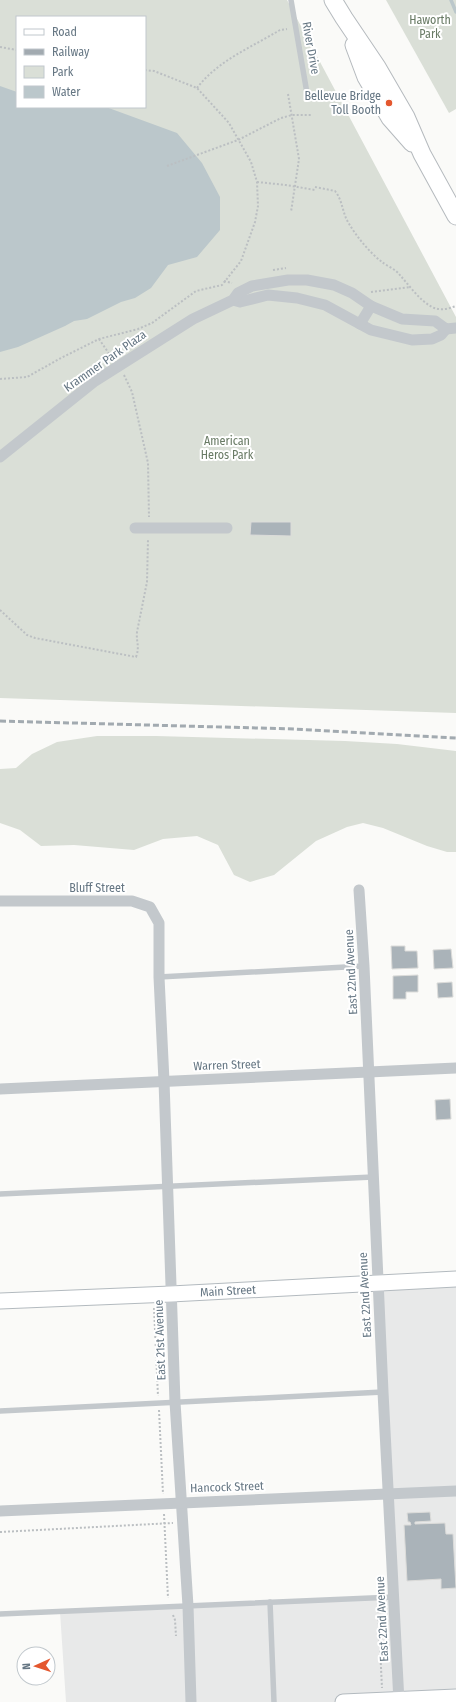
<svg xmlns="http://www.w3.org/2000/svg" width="456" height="1702" viewBox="0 0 456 1702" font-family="'Fira Sans Condensed',sans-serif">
  <rect width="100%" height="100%" fill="#fafaf8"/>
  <polygon fill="#e8e9e9" points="456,1279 456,1702 66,1702 60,1612 394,1597 378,1283"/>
  <g fill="#dadfd7" fill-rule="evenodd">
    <path d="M0 0H287L456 317V713L0 698ZM17 17H145V107H17Z"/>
    <polygon points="386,0 456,0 456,109 449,113"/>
    <polygon points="97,736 156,736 345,741 397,744 456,751 456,852 447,852 427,846 383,828 363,823 347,827 316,841 274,875 250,882 234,875 218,845 197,836 163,839 134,850 74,845 41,846 20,830 0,823 0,769 16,768 32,754 57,742"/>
  </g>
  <polygon fill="#bbc7cb" points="0,86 17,92 17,107 106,107 177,133 202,163 220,197 220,230 197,257 168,265 151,288 135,298 121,302 87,319 74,321 65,326 18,347 0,352"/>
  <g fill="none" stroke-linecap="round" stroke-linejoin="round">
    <polyline stroke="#bbc7cb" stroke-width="3.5" points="451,0 456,12"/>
  </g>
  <g fill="#aab3b9" stroke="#dcdcda">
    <polygon points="251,522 291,522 291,536 250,535"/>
    <polygon points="391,946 405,946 405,951 417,951 418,968 392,969"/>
    <polygon points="451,949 453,968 434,969 433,950"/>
    <polygon points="418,975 418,992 406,992 406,999 393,999 393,976"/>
    <polygon points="452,982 453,997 438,998 437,983"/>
    <polygon points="450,1099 451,1119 436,1120 435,1100"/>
    <polygon points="430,1512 431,1521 415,1522 415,1524 445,1523 446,1534 453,1534 456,1588 441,1589 441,1579 407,1581 404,1525 411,1525 410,1522 408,1522 407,1513"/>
  </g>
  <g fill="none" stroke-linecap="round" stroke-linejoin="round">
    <defs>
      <g id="secondary">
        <polyline points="0,1301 171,1294 456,1279"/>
        <polyline points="343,1702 456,1697"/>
      </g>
      <g id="primary">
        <polyline points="333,0 344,18 377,67 406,117 422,154 456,216"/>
        <polyline points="354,45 366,77 390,118 412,143"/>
      </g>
    </defs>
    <use href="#secondary" stroke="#b3babf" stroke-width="17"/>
    <use href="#primary" stroke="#b5babe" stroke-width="19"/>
    <g stroke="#bbbfc2" stroke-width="2" stroke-dasharray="2 2" stroke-linecap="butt">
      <polyline points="0,47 17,50"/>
      <path d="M197 88C217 61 252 47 280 30L287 29"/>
      <polyline points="288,94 299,159 291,212"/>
      <polyline points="167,166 238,140 281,118 292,115 311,115"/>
      <polyline points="257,182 286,185 315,190"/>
      <path d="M315 187 335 191C343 201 342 212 348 222 356 236 369 252 382 262 387 266 395 269 399 274 409 285 419 300 432 307 440 311 448 309 456 306"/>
      <polyline points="273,270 286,268"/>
      <polyline points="224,281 232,283"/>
      <polyline points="371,292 410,287"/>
      <polyline points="99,339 112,358"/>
      <polyline points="124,375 132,392 148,463 149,517"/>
      <polyline points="0,379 27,377 61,358 99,339 138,329 152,323 196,291 222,285 241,261 255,222 258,206 257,182 251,162 229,123 197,88 154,71 145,70"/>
      <path d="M0 610 27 635 35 638 136 657C140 646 136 642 137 632L147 582 148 539"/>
      <polyline points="154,1308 158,1396"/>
      <polyline points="159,1410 163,1494"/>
      <polyline points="164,1514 168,1598"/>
      <polyline points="0,1532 173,1523"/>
      <polyline points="378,1607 382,1688"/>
      <polyline points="173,1615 175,1620 176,1636"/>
    </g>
    <g stroke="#c3c8cc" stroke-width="5.5">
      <polyline points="291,0 308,99"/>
      <polyline points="159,977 364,966"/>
      <polyline points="0,1194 373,1177"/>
      <polyline points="0,1411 383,1392"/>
      <polyline points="270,1602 274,1702"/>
      <polyline points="0,1614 394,1597"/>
    </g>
    <g stroke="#c3c8cc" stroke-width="11">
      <polyline points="233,300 240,302 268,295 297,298 325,305 371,330 412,340 432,339 441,335 446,329"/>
      <polyline points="360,324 371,306"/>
      <polyline points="0,457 95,381 193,319 233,300 238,293 252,286 288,280 307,280 334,285 352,293 371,306 402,319 435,321 446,329 456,328"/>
      <polyline points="135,528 227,528"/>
      <polyline points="359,890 364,966 383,1392 399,1702"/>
      <polyline points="0,901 132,901 150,907 159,923 159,977 164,1081 175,1402 188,1606 191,1702"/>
      <polyline points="0,1089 456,1068"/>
      <polyline points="0,1511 456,1491"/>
    </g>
    <use href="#secondary" stroke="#fff" stroke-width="15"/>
    <use href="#primary" stroke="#fff" stroke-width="17"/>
    <polyline stroke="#a2aab0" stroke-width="3" stroke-dasharray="6 3" stroke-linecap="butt" points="0,721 294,729 456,738"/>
  </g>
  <circle fill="#e4572e" stroke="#fff" stroke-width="1.5" cx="389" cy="103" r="4"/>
  <g text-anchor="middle" stroke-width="4" stroke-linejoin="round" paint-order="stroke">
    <g font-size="12" fill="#687a64" stroke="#fff">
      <text x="430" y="24">Haworth<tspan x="430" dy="14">Park</tspan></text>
      <text x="227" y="445">American<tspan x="227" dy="14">Heros Park</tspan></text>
    </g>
    <g font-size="12" fill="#657683" stroke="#fff">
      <text transform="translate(311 48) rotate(80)" y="4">River Drive</text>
      <text transform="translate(105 361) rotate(-35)" y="4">Krammer Park Plaza</text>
      <text x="97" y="892">Bluff Street</text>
      <text transform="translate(351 972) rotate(-93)" y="4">East 22nd Avenue</text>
      <text transform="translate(227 1065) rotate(-2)" y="4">Warren Street</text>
      <text transform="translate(228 1291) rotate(-3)" y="4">Main Street</text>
      <text transform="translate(365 1295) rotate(-93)" y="4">East 22nd Avenue</text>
      <text transform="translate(160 1340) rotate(-92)" y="4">East 21st Avenue</text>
      <text transform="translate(227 1487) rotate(-2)" y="4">Hancock Street</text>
      <text transform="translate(382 1619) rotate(-93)" y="4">East 22nd Avenue</text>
    </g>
    <g font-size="12" fill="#657683" stroke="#fff" text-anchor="end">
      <text x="381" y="100">Bellevue Bridge<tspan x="381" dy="14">Toll Booth</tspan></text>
    </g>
  </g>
  <rect x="16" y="16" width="130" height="92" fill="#ffffff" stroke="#c1c8cd"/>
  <rect x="24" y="29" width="20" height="6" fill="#ffffff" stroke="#c1c8cd"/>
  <text x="52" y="36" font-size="12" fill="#657683">Road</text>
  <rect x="24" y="49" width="20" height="6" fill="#a2aab0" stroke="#c1c8cd"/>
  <text x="52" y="56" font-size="12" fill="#657683">Railway</text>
  <rect x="24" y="66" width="20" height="12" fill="#dadfd7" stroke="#c1c8cd"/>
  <text x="52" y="76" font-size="12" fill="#657683">Park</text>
  <rect x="24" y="86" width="20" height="12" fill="#bbc7cb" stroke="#c1c8cd"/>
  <text x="52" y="96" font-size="12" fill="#657683">Water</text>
  <g transform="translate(36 1666) rotate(267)"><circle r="19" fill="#ffffff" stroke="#c1c8cd"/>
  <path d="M0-3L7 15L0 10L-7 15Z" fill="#e4572e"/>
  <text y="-6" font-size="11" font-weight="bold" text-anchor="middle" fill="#657683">N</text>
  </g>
</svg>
